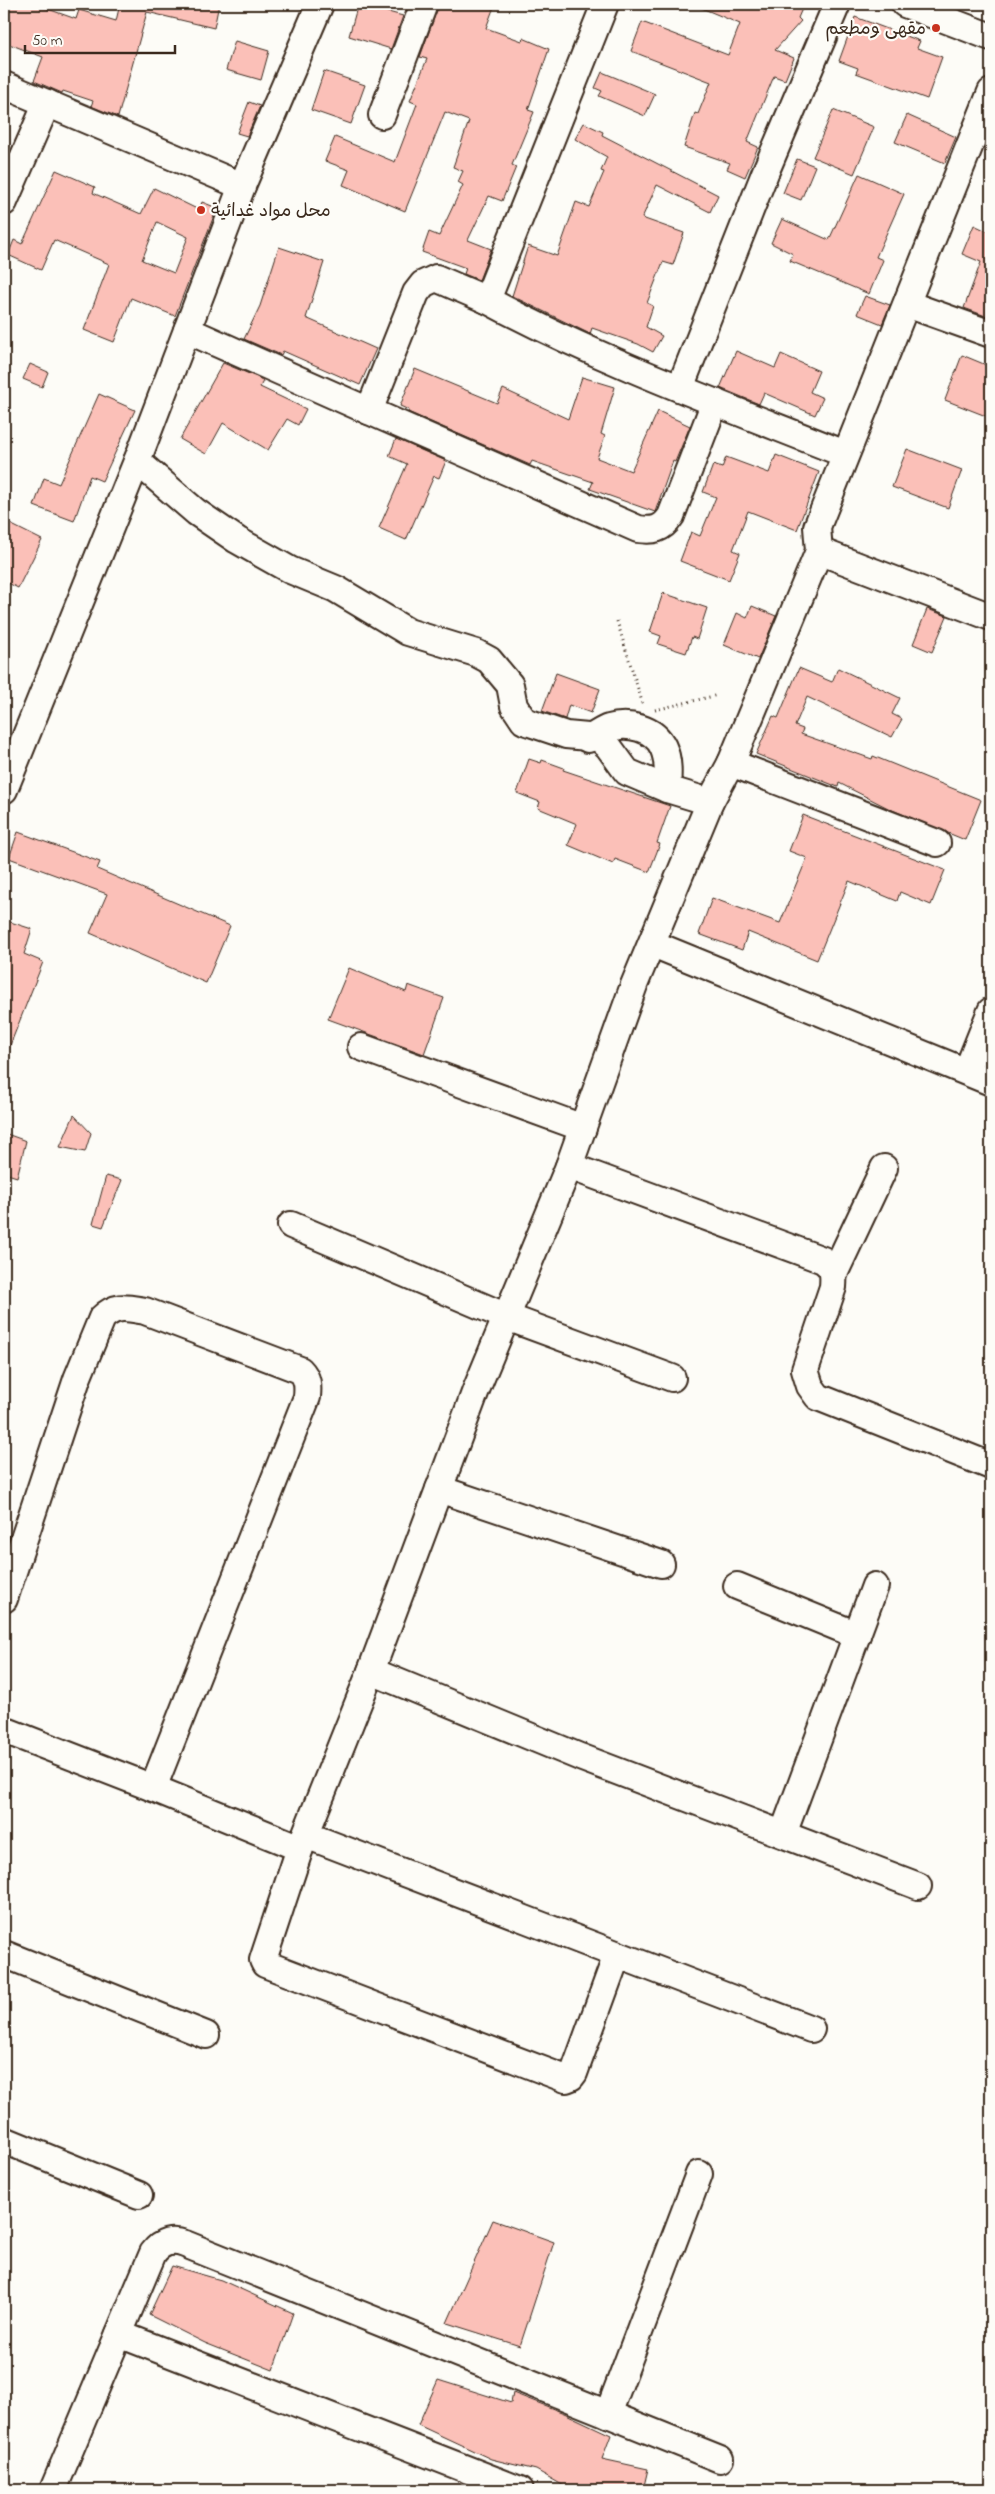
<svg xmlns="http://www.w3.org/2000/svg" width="995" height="2494" viewBox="0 0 995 2494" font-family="'Indie Flower','Playpen Sans Arabic',sans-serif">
  <rect width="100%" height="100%" fill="#fdfcf7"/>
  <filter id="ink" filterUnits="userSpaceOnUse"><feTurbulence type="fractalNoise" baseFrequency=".02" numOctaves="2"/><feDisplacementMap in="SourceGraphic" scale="10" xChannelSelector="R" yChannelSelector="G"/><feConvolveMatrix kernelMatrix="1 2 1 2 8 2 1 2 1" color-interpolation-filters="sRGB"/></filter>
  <g filter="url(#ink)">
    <g fill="#fbc0b8" stroke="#3b2a1e" fill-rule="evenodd">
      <polygon points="4,4 34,4 76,19 79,10 116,21 120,4 219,4 214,28 147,12 118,117 91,106 93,101 63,91 62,93 34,81 43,57 4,42"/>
      <polygon points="358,4 403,16 391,49 349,36"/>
      <polygon points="439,4 495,4 486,28 522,41 523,38 549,49 528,110 534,112 512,165 516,167 502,201 489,196 468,240 491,249 479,280 464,274 466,268 422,252 429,232 439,236 463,185 458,182 463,171 453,167 469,121 445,112 405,211 343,185 349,170 325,161 335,137 395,162 417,104 410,101 427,59 420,57"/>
      <polygon points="692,4 804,4 798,18 801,21 775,50 794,58 785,80 774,76 747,142 758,147 745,177 727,169 730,163 684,147 695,113 698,114 711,82 631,51 642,22 728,55 740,24"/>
      <polygon points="855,17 920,41 917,48 942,57 927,99 856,73 858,68 839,61"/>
      <polygon points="235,41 269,51 261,80 226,70"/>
      <polygon points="324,71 365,85 351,124 311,110"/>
      <polygon points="602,72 655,94 645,116 599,96 602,91 595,88"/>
      <polygon points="249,102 260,106 247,136 237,133"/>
      <polygon points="833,110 874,127 854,174 813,157"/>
      <polygon points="907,115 956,137 945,163 895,142"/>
      <polygon points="584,123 603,132 602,135 718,195 710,212 657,185 642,218 684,233 673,265 663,262 647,303 653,306 646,327 662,336 653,352 638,344 592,328 590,334 512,296 528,246 557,256 576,202 589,207 604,172 601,171 607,157 575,139"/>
      <polygon points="797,159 815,166 801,200 783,193"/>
      <path d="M56 170 95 187 93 193 141 214 154 188 199 210 202 202 217 208 175 316 131 298 114 342 84 330 109 264 54 240 41 270 8 255 14 240 22 244ZM157 222 188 237 174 273 142 260Z"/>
      <polygon points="859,174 904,194 876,257 883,260 869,294 790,261 793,254 771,243 782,219 829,240"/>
      <polygon points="974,225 991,233 991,318 964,308 981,262 962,254"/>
      <polygon points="279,247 324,262 306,318 376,349 360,385 283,351 281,355 244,339 260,306"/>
      <polygon points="865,296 890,305 882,324 857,314"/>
      <polygon points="736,351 775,368 781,354 819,371 810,392 823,398 815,415 764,393 759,404 720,388"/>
      <polygon points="962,355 991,367 991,418 945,400"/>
      <polygon points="223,363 259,378 263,381 260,387 306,409 298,425 287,419 268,450 223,423 206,454 180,439"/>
      <polygon points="30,364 48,372 42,387 23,379"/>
      <polygon points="415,369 497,403 503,389 568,419 582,377 615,387 601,434 605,436 597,458 631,471 658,411 690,426 675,462 673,461 655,512 590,489 593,482 532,461 530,465 408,412 409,410 400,406"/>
      <polygon points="99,394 135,410 102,481 90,476 74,521 34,506 44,478 59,484"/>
      <polygon points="396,439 446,461 439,478 434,476 406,540 379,528 407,464 389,456"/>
      <polygon points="907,449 962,470 948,508 892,487"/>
      <polygon points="776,455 819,472 797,530 748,511 733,550 740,553 729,580 680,561 691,532 700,536 716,497 703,492 713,465 722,468 726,457 769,473"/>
      <polygon points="4,521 42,540 18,588 4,581"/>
      <polygon points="663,593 707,608 697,639 692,637 686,653 658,644 661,636 650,632"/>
      <polygon points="752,606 776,616 758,659 724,645 737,613 747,618"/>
      <polygon points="927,609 947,616 932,652 913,644"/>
      <polygon points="799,668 832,682 838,668 900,698 892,714 902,719 892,737 807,697 795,726 803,729 801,734 872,759 873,756 981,800 965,840 890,809 839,783 838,787 756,754 773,716 778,718"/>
      <polygon points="556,673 600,689 591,713 569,705 565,719 542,711"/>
      <polygon points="529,759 541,763 542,760 564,768 563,770 670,806 657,843 660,844 649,872 615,859 613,864 568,845 577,824 538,808 540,802 517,793"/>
      <polygon points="803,815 945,870 931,905 900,892 897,901 849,881 817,960 748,932 742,950 699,934 712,898 780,923 807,858 789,851"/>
      <polygon points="18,832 100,862 97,869 230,926 206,983 90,933 107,894 9,858"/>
      <polygon points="4,920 32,929 24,954 43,962 5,1058"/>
      <polygon points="349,968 406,992 408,985 444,998 424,1054 328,1019"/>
      <polygon points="74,1115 91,1133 85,1152 60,1147"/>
      <polygon points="4,1133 26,1141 17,1177 4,1173"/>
      <polygon points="106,1176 122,1180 103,1227 93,1224"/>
      <polygon points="493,2220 554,2242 520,2346 447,2323"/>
      <polygon points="172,2266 221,2280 293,2313 273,2370 205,2343 149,2315"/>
      <polygon points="438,2380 511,2403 513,2393 564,2413 611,2435 602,2459 648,2469 643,2490 571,2490 536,2470 491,2459 418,2425"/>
    </g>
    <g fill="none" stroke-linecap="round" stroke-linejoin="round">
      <defs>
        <g id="minor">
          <path d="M605 4 487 300C601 361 725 406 845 454"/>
          <polyline points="905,4 991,37"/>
          <polyline points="4,85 242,186"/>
          <polyline points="382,115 424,4"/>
          <polyline points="4,202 47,103"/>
          <path d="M487 300 436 278 423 284 416 293 369 411 638 529C653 531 662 530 671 516L715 402"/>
          <polyline points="907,304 991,334"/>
          <polyline points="187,330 369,411"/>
          <polyline points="680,388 765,173 837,4"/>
          <polyline points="137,461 196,512 237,540 290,570 336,589 408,632 476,653 489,660 510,685 514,706 524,721 566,735 599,738 608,746 627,772 667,789 710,802"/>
          <polyline points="819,551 991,617"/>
          <path d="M588 739C595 736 602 730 609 728 628 722 654 728 663 747 669 760 668 775 667 789"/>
          <polyline points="731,763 937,843"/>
          <polyline points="4,790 137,461 242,186 320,4"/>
          <polyline points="653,944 991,1082"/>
          <polyline points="361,1047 583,1128"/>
          <polyline points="967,1071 991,1011"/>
          <path d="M569 1166 823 1260C834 1268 834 1274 833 1287L805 1370 810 1386 818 1397 991 1466"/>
          <polyline points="291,1225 507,1317 672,1378"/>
          <polyline points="834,1274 884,1168"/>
          <polyline points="439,1489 661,1564"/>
          <polyline points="737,1586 857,1635"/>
          <path d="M4 1599 77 1379 102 1318C116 1304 127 1308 145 1311L300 1370C308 1378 308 1386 307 1397L153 1788"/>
          <polyline points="371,1671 580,1757 918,1886"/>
          <polyline points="4,1730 153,1788 300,1848"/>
          <polyline points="783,1834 875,1586"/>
          <polyline points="306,1835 811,2029"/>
          <polyline points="4,1954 206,2035"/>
          <polyline points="617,1955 574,2073 571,2077 566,2079 265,1964 263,1960 300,1848 371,1671 476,1390 569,1166 634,985 710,802 731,763 819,551 817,527 991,92"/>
          <polyline points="4,2140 139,2195"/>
          <polyline points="119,2334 520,2490"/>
          <polyline points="608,2414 699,2174"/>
          <path d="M53 2490 153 2253C161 2242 172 2239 185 2244L720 2459"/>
        </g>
      </defs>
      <use href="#minor" stroke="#3b2a1e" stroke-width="30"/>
      <g stroke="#3b2a1e" stroke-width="3" stroke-dasharray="1 4" stroke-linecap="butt">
        <polyline points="617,621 643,705"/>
        <polyline points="655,710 718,695"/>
      </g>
      <use href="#minor" stroke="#fdfcf7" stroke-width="26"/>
    </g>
  </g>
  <g fill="#c8321e" stroke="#fdfcf7" stroke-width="2">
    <circle cx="936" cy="28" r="5"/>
    <circle cx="201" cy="210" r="5"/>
  </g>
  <g text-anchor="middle" stroke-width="4.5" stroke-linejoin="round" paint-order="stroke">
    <g font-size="18" fill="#3b2a1e" stroke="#fdfcf7" text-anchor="end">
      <text x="926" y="34">مقهى ومطعم</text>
      <text x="211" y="216" text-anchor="start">محل مواد غدائية</text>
    </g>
  </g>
  <rect width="995" height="2494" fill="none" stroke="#fdfcf7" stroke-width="20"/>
  <rect x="10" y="10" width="975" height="2474" fill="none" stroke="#3b2a1e" stroke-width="2" filter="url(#ink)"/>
  <path d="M25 45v8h150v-8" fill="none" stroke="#3b2a1e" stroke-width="2.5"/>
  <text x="32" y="45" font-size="15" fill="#3b2a1e" stroke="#fdfcf7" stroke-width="4" paint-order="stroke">50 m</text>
</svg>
